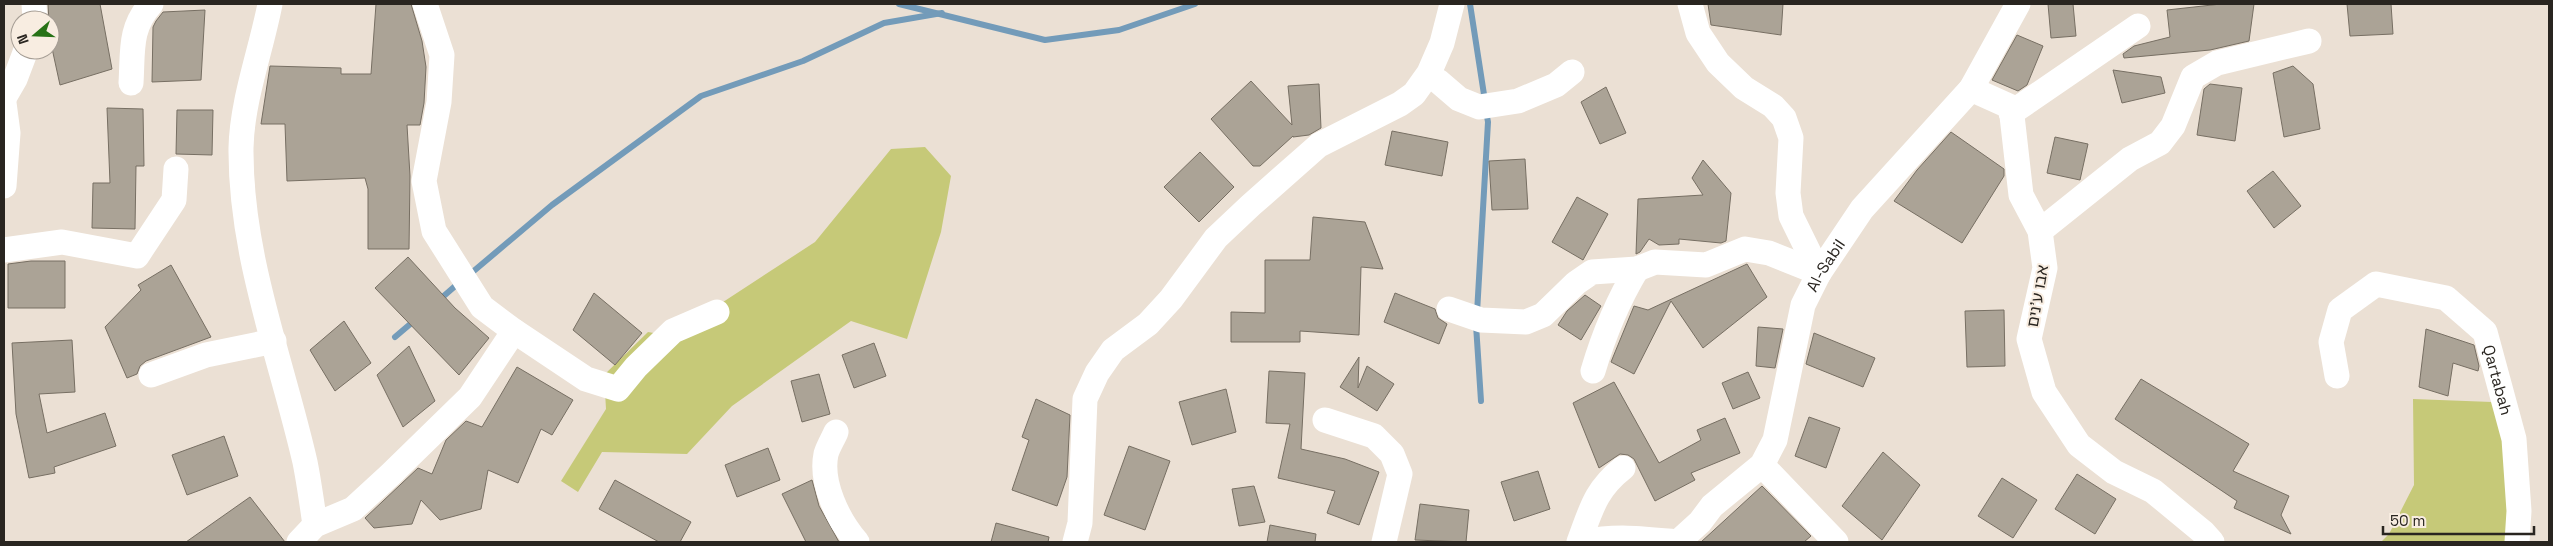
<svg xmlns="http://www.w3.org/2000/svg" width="2553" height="546" viewBox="0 0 2553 546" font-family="'Space Grotesk','Noto Sans Hebrew',sans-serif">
  <rect width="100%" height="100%" fill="#ebe0d4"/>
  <g fill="#c6c978">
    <polygon points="925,147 951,176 941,232 907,339 851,321 732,406 687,454 602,452 578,492 561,481 606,409 604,375 648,332 671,336 815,242 891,149"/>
    <polygon points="2413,399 2492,402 2511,453 2509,542 2381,542 2389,534 2414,485"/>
  </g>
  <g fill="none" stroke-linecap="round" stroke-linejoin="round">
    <g stroke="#739bb9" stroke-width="6">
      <polyline points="899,4 1045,40 1119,30 1195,4"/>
      <polyline points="1470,4 1485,101"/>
      <polyline points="469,275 552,205 701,96 803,61 884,23 942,13"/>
      <polyline points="438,301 461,281"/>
      <polyline points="1477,313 1488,122 1486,111"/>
      <polyline points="1476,325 1481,401"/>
      <polyline points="395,337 415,320"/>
    </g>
  </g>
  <g fill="#aba396" stroke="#776f63">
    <polygon points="48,4 100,4 112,69 60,85 50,39"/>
    <polygon points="376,4 411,4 422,41 426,67 424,103 420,125 407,125 410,176 409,249 368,249 368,189 365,178 287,181 285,124 261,124 270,66 341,68 341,74 371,74"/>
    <polygon points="1708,4 1783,4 1781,35 1711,25"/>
    <polygon points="2048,4 2073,4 2076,36 2051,38"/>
    <polygon points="2221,4 2254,4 2249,41 2210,50 2124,58 2123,54 2134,46 2170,37 2167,10"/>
    <polygon points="2347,4 2391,4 2393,34 2350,36"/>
    <polygon points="205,10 201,80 152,82 153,27 156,21 163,12"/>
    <polygon points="2017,35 2043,46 2027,85 2018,91 1992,80"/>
    <polygon points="2293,66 2313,84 2320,129 2284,137 2273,73"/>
    <polygon points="2113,70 2161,77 2165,93 2122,103"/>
    <polygon points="1251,81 1292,125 1288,86 1319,84 1321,128 1309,135 1293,137 1293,136 1260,166 1253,166 1211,119"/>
    <polygon points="2210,84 2242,88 2235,141 2197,135 2204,89"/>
    <polygon points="1606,87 1626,133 1600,144 1581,102"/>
    <polygon points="107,108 143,109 144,166 136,166 135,229 92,228 93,183 110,183"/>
    <polygon points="177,110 213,110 212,155 176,154"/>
    <polygon points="1392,131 1448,142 1442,176 1385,165"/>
    <polygon points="1951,132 2004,169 2004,176 1962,243 1894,201 1917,170"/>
    <polygon points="2055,137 2088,144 2080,180 2047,173"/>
    <polygon points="1200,152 1234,187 1199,222 1164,187"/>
    <polygon points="1525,159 1528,209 1492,210 1489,161"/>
    <polygon points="1703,160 1731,193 1726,241 1721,243 1679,239 1679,244 1659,245 1649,239 1640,252 1636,254 1638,199 1703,195 1692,178"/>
    <polygon points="2273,171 2301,206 2274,228 2247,191"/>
    <polygon points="1577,197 1608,214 1583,260 1552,242"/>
    <polygon points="1313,217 1365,222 1383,269 1361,267 1359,335 1300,331 1300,342 1231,342 1231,312 1265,313 1265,260 1310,260"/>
    <polygon points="408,257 455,308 489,338 459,375 375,288"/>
    <polygon points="31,261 65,261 65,308 8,308 8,264"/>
    <polygon points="1747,264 1767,297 1703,348 1671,301 1634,374 1611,362 1634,306 1648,310"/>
    <polygon points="171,265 211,337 146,361 140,366 137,374 127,378 105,327 141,290 138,285"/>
    <polygon points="594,293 642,333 615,365 573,330"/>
    <polygon points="1395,293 1435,309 1438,318 1447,324 1439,344 1384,322"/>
    <polygon points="1585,295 1601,306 1581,340 1558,325 1567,311"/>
    <polygon points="2004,310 2005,366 1967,367 1965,311"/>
    <polygon points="344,321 371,363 335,391 310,350"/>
    <polygon points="1758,327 1783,329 1775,368 1756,366"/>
    <polygon points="2426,329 2474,345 2479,366 2478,371 2453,363 2448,396 2419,387"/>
    <polygon points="1814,333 1875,358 1863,387 1806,364"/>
    <polygon points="72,340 75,392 39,394 47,433 105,413 116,446 54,467 55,473 29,478 16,414 12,343"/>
    <polygon points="874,343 886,376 854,388 842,355"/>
    <polygon points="409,346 435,401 403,427 377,375"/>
    <polygon points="1359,357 1358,388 1367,366 1394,384 1377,411 1340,387"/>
    <polygon points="517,367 573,400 552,435 541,429 518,483 488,470 481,509 440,520 421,500 412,524 374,528 365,518 418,468 432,474 446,440 466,421 482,427"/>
    <polygon points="1269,371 1305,373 1301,449 1345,459 1379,472 1359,525 1327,513 1335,491 1278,478 1290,424 1266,423"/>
    <polygon points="1748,372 1760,398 1733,409 1722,383"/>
    <polygon points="819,374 830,414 802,422 791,381"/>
    <polygon points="2141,379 2249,444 2233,471 2289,496 2281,515 2291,534 2234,508 2237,501 2115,419"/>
    <polygon points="1614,382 1659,463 1701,440 1697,430 1725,418 1740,453 1691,473 1695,480 1655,501 1634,459 1628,455 1620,454 1599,468 1573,403"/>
    <polygon points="1226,389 1236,432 1192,445 1179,402"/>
    <polygon points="1036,399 1070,415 1067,477 1057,506 1012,490 1029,440 1022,437"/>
    <polygon points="1809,417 1840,428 1826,468 1795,456"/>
    <polygon points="224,436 238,476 187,495 172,455"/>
    <polygon points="1129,446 1170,461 1145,530 1104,515"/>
    <polygon points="768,448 780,480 737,497 725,465"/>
    <polygon points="1883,452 1920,485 1882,540 1842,506"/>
    <polygon points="1538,471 1550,509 1514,521 1501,482"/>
    <polygon points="2077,474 2116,499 2095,534 2055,509"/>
    <polygon points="2002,478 2037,500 2013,538 1978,516"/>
    <polygon points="615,480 691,522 680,542 659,542 599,509"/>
    <polygon points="812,480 819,506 839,542 806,542 782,494"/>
    <polygon points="1254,486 1265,522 1239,526 1232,489"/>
    <polygon points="1762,486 1811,536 1804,542 1701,542"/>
    <polygon points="250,497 285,542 186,542"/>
    <polygon points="1420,504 1469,510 1466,542 1415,540"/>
    <polygon points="996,523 1049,537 1048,542 991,542"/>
    <polygon points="1270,525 1316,534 1315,542 1267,542"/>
  </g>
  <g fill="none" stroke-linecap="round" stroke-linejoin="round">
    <g stroke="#fff" stroke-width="25">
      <polyline points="34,4 35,20"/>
      <path d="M270 4C261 51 242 100 241 148 240 255 281 358 305 462 309 482 312 504 315 525"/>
      <polyline points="1690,4 1698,33 1718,63 1744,88 1773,106 1784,118 1791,138 1788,193 1791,216 1819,273"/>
      <polyline points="1438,81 1459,99 1479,107 1518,101 1556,85 1572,72"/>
      <path d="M131 83C133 52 129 28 151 4"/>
      <polyline points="1971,89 2011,107 2021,195 2040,231 2045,268 2029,339 2044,392 2079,445 2114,472 2153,491 2204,533 2212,542"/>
      <polyline points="4,98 15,79 26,50"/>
      <polyline points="4,103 8,133 4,186"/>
      <polyline points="2011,113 2138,26"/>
      <polyline points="2040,231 2130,159 2160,143 2173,126 2193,77 2217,63 2309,41"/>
      <polyline points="4,250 62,242 137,256 174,200 176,169"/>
      <polyline points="1449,309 1481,320 1526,322 1543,315 1576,283 1592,272 1637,269 1655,262 1706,265 1745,249 1769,253 1819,273"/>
      <polyline points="514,331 586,379 618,389 636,367 673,331 717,312"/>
      <path d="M1593 371C1604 334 1617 302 1637 269"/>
      <polyline points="151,375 206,355 274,341"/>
      <path id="s1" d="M2337 376 2331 342 2340 310 2376 284 2446 298 2485 332 2514 439 2519 511 2517 542"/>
      <polyline points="1325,420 1374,436 1392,454 1400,474 1384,542"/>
      <path d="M836 432C833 439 828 447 826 454 820 483 838 520 857 542"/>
      <polyline points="1762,465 1836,542"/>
      <polyline points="299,542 315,525 353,509 390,475 470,397 514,331 482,307 434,231 424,181 439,102 442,55 425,4"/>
      <polyline points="1075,542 1080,523 1085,399 1097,373 1113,350 1148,324 1171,299 1216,238 1251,205 1319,145 1400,104 1414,94 1429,73 1442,43 1452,4"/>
      <path d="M1579 542C1591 510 1595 490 1623 468"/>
      <path d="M1585 542C1615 535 1647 539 1678 542"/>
      <path id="s2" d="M1678 542 1700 522 1712 506 1762 465 1775 440 1803 305 1819 273 1862 209 1971 89 2018 4"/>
    </g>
  </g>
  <g text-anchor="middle" stroke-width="4" stroke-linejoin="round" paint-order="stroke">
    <g font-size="16" fill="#292520" stroke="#f8ede1">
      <text dy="6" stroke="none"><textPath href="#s2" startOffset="326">Al-Sabil</textPath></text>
      <text transform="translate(2037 296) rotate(-80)" y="6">אבו ע'נים</text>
      <text dy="6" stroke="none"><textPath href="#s1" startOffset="285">Qartabah</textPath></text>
    </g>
  </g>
  <rect width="2553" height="546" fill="none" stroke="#292520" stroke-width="10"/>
  <g transform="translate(35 35) rotate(251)"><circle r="24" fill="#f8ede1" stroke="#a59d94"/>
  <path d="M0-4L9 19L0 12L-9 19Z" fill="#277216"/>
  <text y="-8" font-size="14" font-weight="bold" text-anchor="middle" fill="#292520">N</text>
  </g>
  <path d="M2383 526v8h151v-8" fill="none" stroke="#292520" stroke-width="2.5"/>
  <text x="2390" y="526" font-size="15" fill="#292520" stroke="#f8ede1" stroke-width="4" paint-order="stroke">50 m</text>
</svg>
